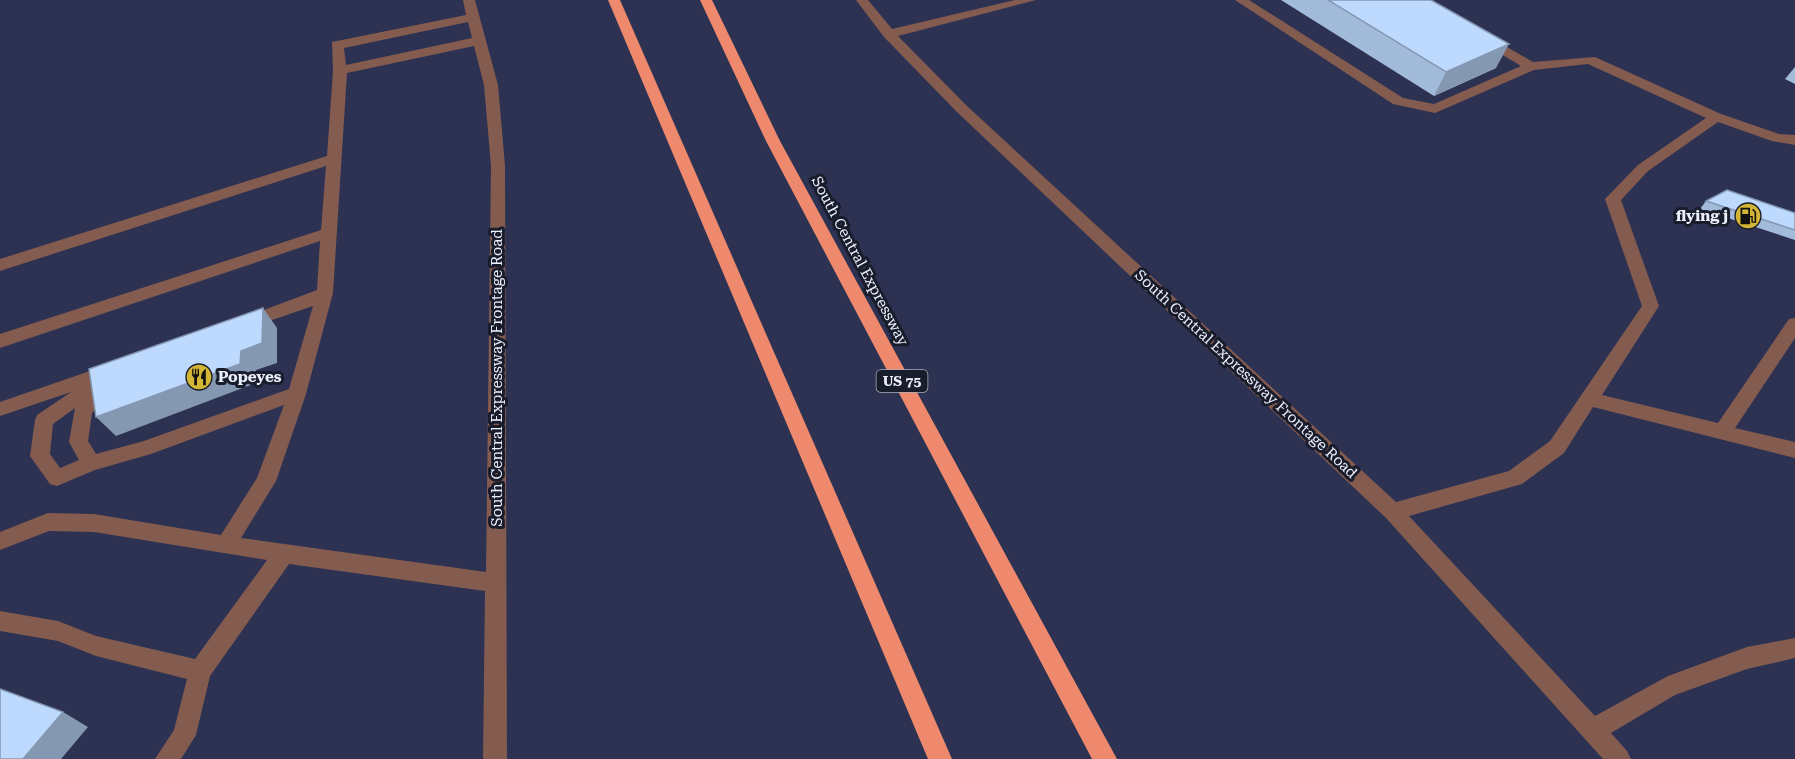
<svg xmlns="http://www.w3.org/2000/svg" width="1795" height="759" viewBox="0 0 1795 759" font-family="'Roboto Serif',serif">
  <rect width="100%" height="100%" fill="#2d3253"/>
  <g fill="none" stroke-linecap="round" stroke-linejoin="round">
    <g fill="#845b4f" fill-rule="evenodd">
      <path d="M463 0H475L498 85 505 166 507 759H483L485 591 289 564 210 676 196 735 181 759H155L174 730 187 679 96 656 58 641 0 631V611L58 621 96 636 195 659 267 560 94 532 49 531 0 550V532L48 513 94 514 221 535 257 478 284 405 151 454 95 470 57 486 50 484 30 456 35 420 37 415 71 392 0 416V402L113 363 119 365 122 370 115 376 119 382 116 387 92 413 88 441 96 454 144 441 289 389 313 306 246 329 240 327 237 323 240 319 317 290 320 241 0 348V334L321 230 326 166 0 271V259L327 156 333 71 332 42 466 15ZM468 22 472 38 346 65 344 48ZM474 46 484 85 491 166 486 572 241 538 276 481 306 394 333 293 347 73ZM75 408 69 442 79 460 60 468 50 454 53 424Z"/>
      <polygon points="856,0 868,0 892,29 1015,0 1036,0 898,36 966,105 1396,502 1509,471 1550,441 1642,306 1605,199 1638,165 1706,118 1588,64 1534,70 1435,113 1393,104 1235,0 1249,0 1403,98 1434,104 1521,66 1481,42 1481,36 1486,35 1533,62 1595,57 1721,114 1779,134 1795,135 1795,145 1772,141 1718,122 1648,171 1621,200 1659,306 1602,395 1718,423 1789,319 1795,318 1795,338 1735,428 1795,442 1795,458 1593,407 1564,453 1522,484 1409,516 1595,716 1668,676 1747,647 1795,638 1795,658 1747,669 1675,695 1611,733 1627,751 1631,759 1603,759 1386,518 956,111 884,37"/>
    </g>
    <g fill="#ee896d" fill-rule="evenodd">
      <polygon points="608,0 620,0 952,759 928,759"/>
      <polygon points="700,0 712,0 780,141 1117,759 1092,759 766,141"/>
    </g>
  </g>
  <g fill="#a3bbda">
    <polygon points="1281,0 1431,0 1496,68 1434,96"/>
    <polygon points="1795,67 1795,84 1785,79"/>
    <polygon points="1706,201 1795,213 1795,240 1700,209"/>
  </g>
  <g fill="#8598b2">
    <polygon points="1509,44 1496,68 1434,96 1446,72"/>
    <polygon points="263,308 277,328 277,363 256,370 256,383 116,436 96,417 241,351"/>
    <polygon points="63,712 88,727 61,759 23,759"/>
  </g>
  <g fill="#bed9fe" stroke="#8598b2" stroke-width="1.5">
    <polygon points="1328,0 1431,0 1509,44 1446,72"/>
    <polygon points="1727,190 1795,213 1795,230 1706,201"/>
    <polygon points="263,308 262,343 241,351 240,364 96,417 89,369"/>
    <polygon points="0,689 63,712 23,759 0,759"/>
  </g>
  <defs>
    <symbol id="fuel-disc" viewBox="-11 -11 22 22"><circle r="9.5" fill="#d3b635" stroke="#191c2b"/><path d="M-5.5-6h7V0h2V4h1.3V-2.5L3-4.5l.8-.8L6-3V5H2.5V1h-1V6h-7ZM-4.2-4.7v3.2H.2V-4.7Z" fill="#111"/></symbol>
    <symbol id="restaurant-disc" viewBox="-11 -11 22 22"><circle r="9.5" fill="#d3b635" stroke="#191c2b"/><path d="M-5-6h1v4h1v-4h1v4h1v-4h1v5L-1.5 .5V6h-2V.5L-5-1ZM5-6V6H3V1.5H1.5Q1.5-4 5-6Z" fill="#111"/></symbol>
  </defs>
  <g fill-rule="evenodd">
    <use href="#fuel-disc" x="1733" y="201" width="30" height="30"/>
    <use href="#restaurant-disc" x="184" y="362" width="30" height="30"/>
  </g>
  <g text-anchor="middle" stroke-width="6" stroke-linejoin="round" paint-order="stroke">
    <rect fill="#191c2b" stroke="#adb0bd" stroke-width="1.5" x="876.5" y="370" width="51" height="22" rx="4.5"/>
    <g font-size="14" font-weight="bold" fill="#eceffc">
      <text x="902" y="386">US 75</text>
    </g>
    <g font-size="15" font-weight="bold" fill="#eceffc" stroke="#191c2b" text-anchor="end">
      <text x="1728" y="221">flying j</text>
      <text x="218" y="382" text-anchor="start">Popeyes</text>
    </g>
    <g font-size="15" fill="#eceffc" stroke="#191c2b">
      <text transform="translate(860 261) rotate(62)" y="5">South Central Expressway</text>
      <text transform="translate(1246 374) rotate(43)" y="5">South Central Expressway Frontage Road</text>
      <text transform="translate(497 378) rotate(-90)" y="5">South Central Expressway Frontage Road</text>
    </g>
  </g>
</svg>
